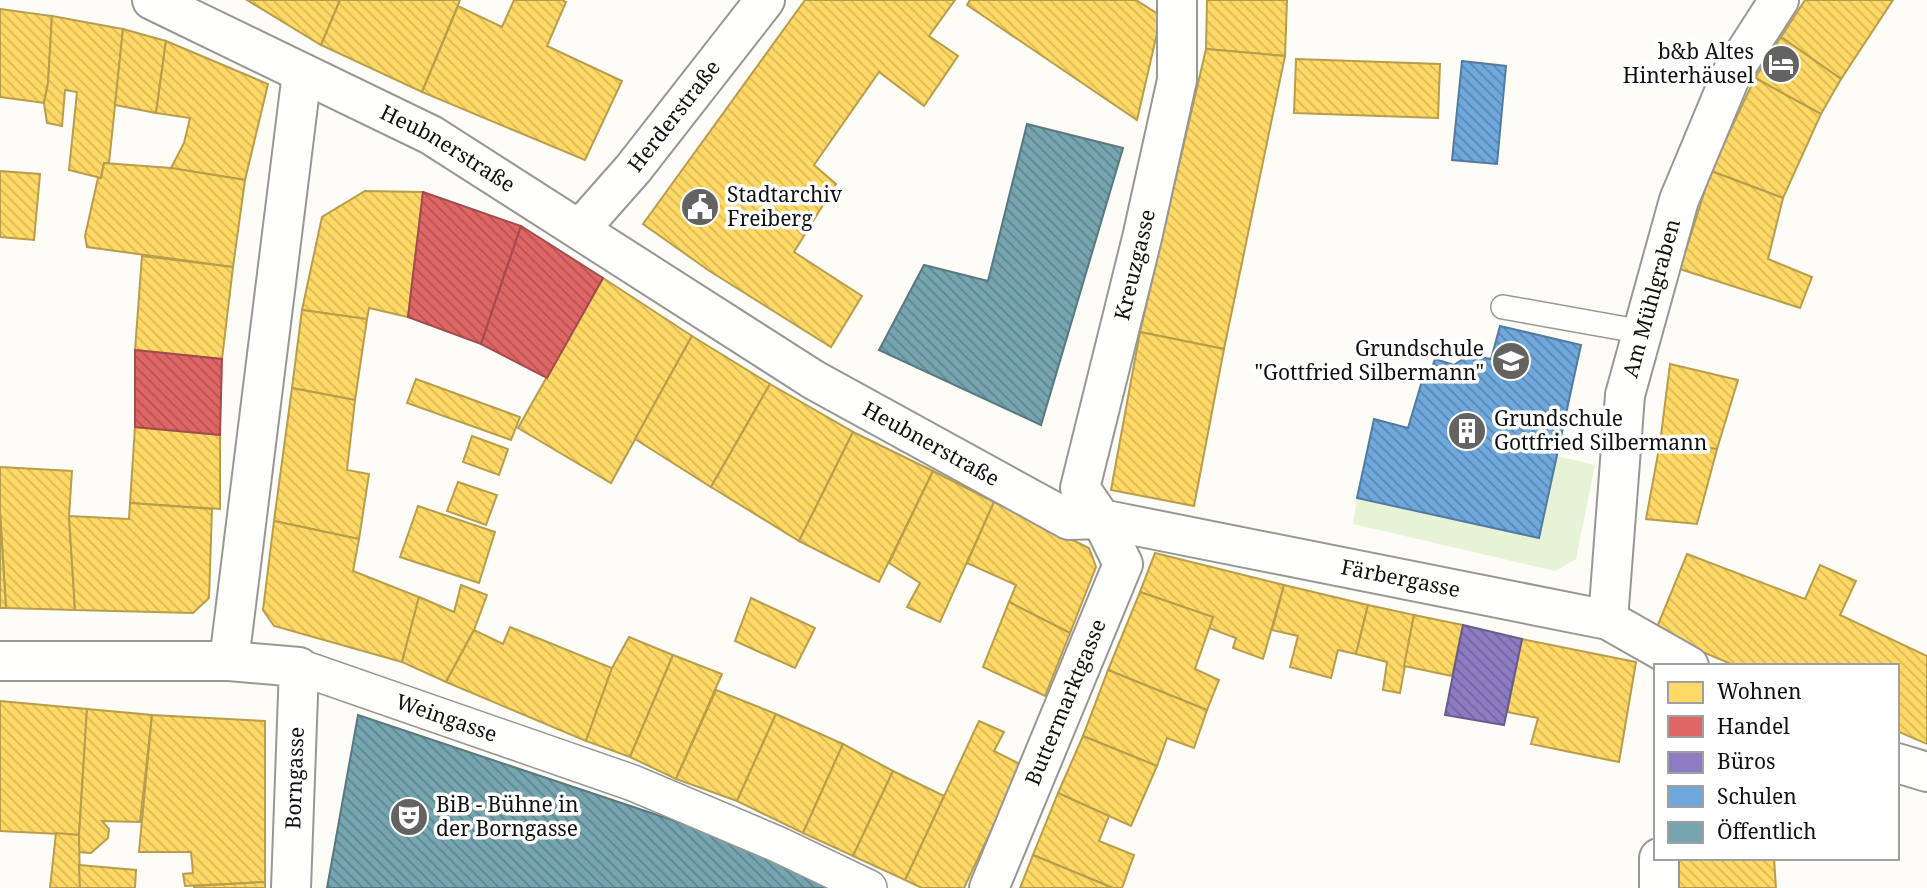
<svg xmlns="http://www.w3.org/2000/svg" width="1927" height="888" viewBox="0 0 1927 888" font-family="'Noto Serif',serif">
  <defs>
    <pattern id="homes-back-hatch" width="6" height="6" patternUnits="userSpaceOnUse" patternTransform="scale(1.75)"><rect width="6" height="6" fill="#ffd966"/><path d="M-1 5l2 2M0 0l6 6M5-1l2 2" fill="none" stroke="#dab957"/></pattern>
    <pattern id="shops-back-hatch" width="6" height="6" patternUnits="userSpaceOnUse" patternTransform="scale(1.75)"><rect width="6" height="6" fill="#e06666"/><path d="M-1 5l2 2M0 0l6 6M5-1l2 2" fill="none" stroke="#b45353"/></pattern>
    <pattern id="offices-back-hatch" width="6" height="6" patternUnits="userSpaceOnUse" patternTransform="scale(1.75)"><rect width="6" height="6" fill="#8e7cc3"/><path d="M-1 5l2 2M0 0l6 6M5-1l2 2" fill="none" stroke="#73649d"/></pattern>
    <pattern id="schools-back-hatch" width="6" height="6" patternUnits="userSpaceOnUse" patternTransform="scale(1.75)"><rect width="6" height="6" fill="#6fa8dc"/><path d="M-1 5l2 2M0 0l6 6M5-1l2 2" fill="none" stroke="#5a87b1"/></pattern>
    <pattern id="public-back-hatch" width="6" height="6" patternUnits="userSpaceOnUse" patternTransform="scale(1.75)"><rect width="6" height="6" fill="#76a5af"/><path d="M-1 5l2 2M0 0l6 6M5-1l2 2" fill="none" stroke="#5f858d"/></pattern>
  </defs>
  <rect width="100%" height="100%" fill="#fdfcf7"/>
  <polygon fill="#e7f3d7" points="1557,456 1595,465 1576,559 1555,571 1353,524 1357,498 1539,538"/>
  <g fill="url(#homes-back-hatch)" stroke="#b89d4c" stroke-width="2">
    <polygon points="247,0 340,0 321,45"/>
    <polygon points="340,0 460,0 422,92 321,45"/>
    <polygon points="514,0 562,0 566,2 547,46 622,81 585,160 422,92 458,6 502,27"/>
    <polygon points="805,0 955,0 929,36 958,56 924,106 879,72 814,165 836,184 794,252 862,296 831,347 708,270 643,224"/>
    <polygon points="970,0 1136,0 1161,16 1137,120 967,5"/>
    <polygon points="1207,0 1287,0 1285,56 1206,49"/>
    <polygon points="1805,0 1893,0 1841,79 1781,37"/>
    <polygon points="0,9 52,16 48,83 44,103 0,97"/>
    <polygon points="52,16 123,29 109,163 104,163 101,178 69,170 77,92 65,90 62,126 47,123 44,103 48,83"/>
    <polygon points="123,29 166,41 156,113 115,105"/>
    <polygon points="1781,37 1841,79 1821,114 1755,78"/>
    <polygon points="166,41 268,84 245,180 171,168 184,143 190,118 156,113"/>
    <polygon points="1206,49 1285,56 1224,349 1140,332"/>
    <polygon points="1296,59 1440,64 1438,118 1294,113"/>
    <polygon points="1755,78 1821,114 1783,198 1711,171"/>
    <polygon points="104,163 171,168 245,180 233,267 87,247 85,236 98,178 101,178"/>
    <polygon points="0,171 40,174 34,240 0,237"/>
    <polygon points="1711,171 1783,198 1768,259 1812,277 1800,308 1680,269"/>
    <polygon points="365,191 423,192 408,317 369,308 367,319 302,310 322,217"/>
    <polygon points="142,256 233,267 222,359 135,350"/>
    <polygon points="603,278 692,336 611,483 518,428"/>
    <polygon points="302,310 367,319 355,400 292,388"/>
    <polygon points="1140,332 1224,349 1194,506 1111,490"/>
    <polygon points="692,336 770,384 711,487 635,439"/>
    <polygon points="1670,364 1738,380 1717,449 1660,443"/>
    <polygon points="416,379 520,417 511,440 407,403"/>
    <polygon points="770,384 853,432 799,541 711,487"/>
    <polygon points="292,388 355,400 347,470 369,474 359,539 274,521"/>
    <polygon points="135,427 220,435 220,509 130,503"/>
    <polygon points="853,432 933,471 879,582 799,541"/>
    <polygon points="472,436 508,449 499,475 463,462"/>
    <polygon points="1660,443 1717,449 1697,524 1646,519"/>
    <polygon points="0,467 72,471 69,516 75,610 6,608 0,512"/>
    <polygon points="933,471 994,502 940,622 907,607 920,583 889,563"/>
    <polygon points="458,482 497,495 486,525 447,511"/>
    <polygon points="994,502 1089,548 1096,567 1070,633 1009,602 1016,585 967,563"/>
    <polygon points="130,503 212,509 209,598 193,613 75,610 69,516 129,519"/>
    <polygon points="418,506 495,532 479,583 400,557"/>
    <polygon points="0,512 6,608 0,608"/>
    <polygon points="274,521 359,539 353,571 419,597 402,662 274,626 263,610"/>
    <polygon points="1155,553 1284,585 1263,659 1233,648 1236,638 1209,628 1213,617 1140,592"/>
    <polygon points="1687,554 1805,599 1820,565 1856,581 1840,615 1927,656 1927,744 1897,731 1897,666 1736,666 1655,632"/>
    <polygon points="461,585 487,595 474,630 446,682 402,662 419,597 454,612"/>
    <polygon points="1284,585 1368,605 1356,654 1338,650 1331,678 1290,667 1298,636 1272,630"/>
    <polygon points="1140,592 1213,617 1195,669 1219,680 1207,710 1108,670"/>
    <polygon points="751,598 815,628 795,668 735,641"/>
    <polygon points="1009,602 1070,633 1045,696 983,667"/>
    <polygon points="1368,605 1414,615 1400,693 1383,690 1387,662 1356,654"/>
    <polygon points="1414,615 1463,625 1452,676 1404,666"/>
    <polygon points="510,627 612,668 586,741 446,682 474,630 503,644"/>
    <polygon points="629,637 673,655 630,757 586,741 612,668"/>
    <polygon points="1522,639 1636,662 1619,762 1531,744 1538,718 1507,712"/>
    <polygon points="673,655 722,674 676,779 630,757"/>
    <polygon points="1108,670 1207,710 1194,748 1167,738 1157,766 1083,736"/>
    <polygon points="716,690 776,714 737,801 676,779"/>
    <polygon points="0,701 87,709 79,835 0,831"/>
    <polygon points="87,709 152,715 140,822 102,821 109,829 108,838 91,853 78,852"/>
    <polygon points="776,714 843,744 803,833 737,801"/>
    <polygon points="152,715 265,721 265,882 185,886 183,874 193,873 191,852 139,852"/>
    <polygon points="979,721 1004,732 994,751 1022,765 964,888 922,888 905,880"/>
    <polygon points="1083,736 1157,766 1131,826 1058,793"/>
    <polygon points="843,744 893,771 853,856 803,833"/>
    <polygon points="893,771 944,796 905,880 853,856"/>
    <polygon points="1058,793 1109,816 1099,841 1134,855 1122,888 1113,888 1033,855"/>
    <polygon points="56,833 79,835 80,888 50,888"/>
    <polygon points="1033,855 1113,888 1020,888"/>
    <polygon points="1673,858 1774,858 1776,888 1674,888"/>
    <polygon points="79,865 136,870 135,888 80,888"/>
    <polygon points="265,882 265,888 194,888 194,886"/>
  </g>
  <g fill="url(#shops-back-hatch)" stroke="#a24c4c" stroke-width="2">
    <polygon points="423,192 521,226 481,344 408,317"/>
    <polygon points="521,226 603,278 547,378 481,344"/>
    <polygon points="135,350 222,359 220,435 135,427"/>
  </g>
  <polygon fill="url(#offices-back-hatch)" stroke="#685c8e" stroke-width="2" points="1463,625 1522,639 1504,725 1445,715"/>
  <g fill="url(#schools-back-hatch)" stroke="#537b9f" stroke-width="2">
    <polygon points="1462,61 1506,66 1497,164 1452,160"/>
    <polygon points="1500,326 1581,345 1539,538 1357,498 1374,419 1408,428 1422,381 1427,382 1435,359 1454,365 1469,355 1491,359"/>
  </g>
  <g fill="url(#public-back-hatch)" stroke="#587980" stroke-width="2">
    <polygon points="1027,124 1123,148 1041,425 879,350 924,265 988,281"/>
    <polygon points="358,715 771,853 830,884 828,888 327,888"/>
  </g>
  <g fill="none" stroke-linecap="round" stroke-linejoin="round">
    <defs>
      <polyline id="service" points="1503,307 1643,332"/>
      <g id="pedestrian">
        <path id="s1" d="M299 667 633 783 777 844 869 888"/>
      </g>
      <g id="minor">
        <path id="s2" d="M152 0 431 135 814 380 1069 520 1101 519 1608 620 1689 666"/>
        <path id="s3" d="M580 229 633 169 765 0"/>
        <path id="s4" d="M1608 620 1625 395 1679 200 1732 73 1779 0"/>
        <polyline points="0,661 229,661 299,667 291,888"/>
        <polyline points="229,661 302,73"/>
        <polyline points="1897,763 1927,772"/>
        <polyline points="1659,858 1659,888"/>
        <path id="s5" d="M989 888 1123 564 1101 519 1080 488 1142 238 1177 80V0"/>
      </g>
    </defs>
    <use href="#service" stroke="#979795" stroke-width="26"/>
    <use href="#pedestrian" stroke="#979795" stroke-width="38"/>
    <use href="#minor" stroke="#979795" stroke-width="42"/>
    <use href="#service" stroke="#fffffe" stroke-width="23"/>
    <use href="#pedestrian" stroke="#fffffe" stroke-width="35"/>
    <use href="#minor" stroke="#fffffe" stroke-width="38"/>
  </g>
  <defs>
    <symbol id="hotel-disc" viewBox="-11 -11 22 22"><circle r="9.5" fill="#646362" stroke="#fff"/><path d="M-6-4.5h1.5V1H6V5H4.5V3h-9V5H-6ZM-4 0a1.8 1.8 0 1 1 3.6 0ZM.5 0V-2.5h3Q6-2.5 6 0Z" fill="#fff"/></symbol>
    <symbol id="civic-disc" viewBox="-11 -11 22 22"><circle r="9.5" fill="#646362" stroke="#fff"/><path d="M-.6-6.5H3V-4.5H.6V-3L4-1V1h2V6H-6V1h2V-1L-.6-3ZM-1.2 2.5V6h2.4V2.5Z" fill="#fff"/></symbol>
    <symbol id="school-disc" viewBox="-11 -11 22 22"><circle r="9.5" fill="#646362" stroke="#fff"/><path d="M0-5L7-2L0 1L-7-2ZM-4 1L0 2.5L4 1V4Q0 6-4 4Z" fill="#fff"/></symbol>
    <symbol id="building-disc" viewBox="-11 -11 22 22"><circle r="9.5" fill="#646362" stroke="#fff"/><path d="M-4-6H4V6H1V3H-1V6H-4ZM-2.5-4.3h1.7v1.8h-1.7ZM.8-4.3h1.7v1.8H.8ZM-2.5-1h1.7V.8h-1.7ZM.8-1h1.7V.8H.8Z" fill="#fff"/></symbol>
    <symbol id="theatre-disc" viewBox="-11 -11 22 22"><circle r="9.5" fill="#646362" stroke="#fff"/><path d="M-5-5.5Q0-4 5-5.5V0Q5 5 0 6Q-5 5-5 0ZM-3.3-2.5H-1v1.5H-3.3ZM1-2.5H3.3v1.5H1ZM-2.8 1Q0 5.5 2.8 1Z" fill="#fff"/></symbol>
  </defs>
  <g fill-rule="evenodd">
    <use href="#hotel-disc" x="1759" y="42" width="44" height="44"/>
    <use href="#civic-disc" x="678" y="185" width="44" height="44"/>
    <use href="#school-disc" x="1489" y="339" width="44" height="44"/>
    <use href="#building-disc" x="1445" y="409" width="44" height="44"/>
    <use href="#theatre-disc" x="387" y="795" width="44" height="44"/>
  </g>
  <g text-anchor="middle" stroke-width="7" stroke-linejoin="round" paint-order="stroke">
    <g font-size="21" fill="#111" stroke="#fff" text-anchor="start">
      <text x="1754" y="59" text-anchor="end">b&amp;b Altes<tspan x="1754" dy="24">Hinterhäusel</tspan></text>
      <text x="727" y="202">Stadtarchiv<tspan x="727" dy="24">Freiberg</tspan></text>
      <text x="1484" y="356" text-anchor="end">Grundschule<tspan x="1484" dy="24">"Gottfried Silbermann"</tspan></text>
      <text x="1494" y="426">Grundschule<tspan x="1494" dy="24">Gottfried Silbermann</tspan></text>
      <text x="436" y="812">BiB - Bühne in<tspan x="436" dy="24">der Borngasse</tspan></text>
    </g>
    <g font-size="21" fill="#111" stroke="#fff">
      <text dy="7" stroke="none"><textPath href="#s3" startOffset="147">Herderstraße</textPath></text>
      <text dy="7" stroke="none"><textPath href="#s2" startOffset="331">Heubnerstraße</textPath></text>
      <text dy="7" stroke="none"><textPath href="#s5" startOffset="668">Kreuzgasse</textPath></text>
      <text dy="7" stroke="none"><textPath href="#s4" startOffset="326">Am Mühlgraben</textPath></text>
      <text dy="7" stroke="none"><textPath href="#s2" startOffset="898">Heubnerstraße</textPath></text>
      <text dy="7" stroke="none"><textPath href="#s2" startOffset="1393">Färbergasse</textPath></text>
      <text dy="7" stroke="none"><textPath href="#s5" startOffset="201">Buttermarktgasse</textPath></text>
      <text dy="7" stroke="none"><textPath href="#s1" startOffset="156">Weingasse</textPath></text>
      <text transform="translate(295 778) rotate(-88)" y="7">Borngasse</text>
    </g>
  </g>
  <rect x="1654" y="664" width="245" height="196" fill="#ffffff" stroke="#a0a0a0" stroke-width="2"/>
  <rect x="1668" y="682" width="35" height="21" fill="#ffd966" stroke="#a0a0a0" stroke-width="2"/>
  <text x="1717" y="699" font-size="21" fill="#111111">Wohnen</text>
  <rect x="1668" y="716" width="35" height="21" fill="#e06666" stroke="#a0a0a0" stroke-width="2"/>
  <text x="1717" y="734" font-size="21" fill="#111111">Handel</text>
  <rect x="1668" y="752" width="35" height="21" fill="#8e7cc3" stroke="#a0a0a0" stroke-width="2"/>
  <text x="1717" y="769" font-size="21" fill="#111111">Büros</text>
  <rect x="1668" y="786" width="35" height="21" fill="#6fa8dc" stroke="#a0a0a0" stroke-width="2"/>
  <text x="1717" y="804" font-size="21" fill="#111111">Schulen</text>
  <rect x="1668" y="822" width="35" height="21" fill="#76a5af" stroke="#a0a0a0" stroke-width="2"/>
  <text x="1717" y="839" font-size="21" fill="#111111">Öffentlich</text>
</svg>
